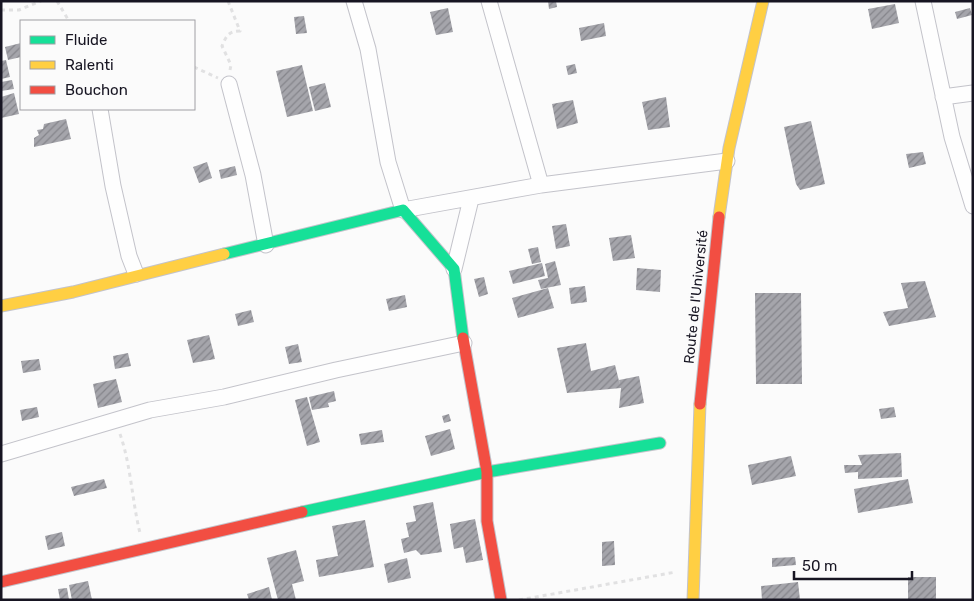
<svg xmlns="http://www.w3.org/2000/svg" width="974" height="601" font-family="Rubik,sans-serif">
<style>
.building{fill:url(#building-hatch)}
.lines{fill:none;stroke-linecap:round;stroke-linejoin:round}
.street-casing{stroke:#c3c3ca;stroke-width:17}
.fast-casing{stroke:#c3c3ca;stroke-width:13}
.slow-casing{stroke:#c3c3ca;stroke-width:13}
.jam-casing{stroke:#c3c3ca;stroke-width:13}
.path{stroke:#e1e1e2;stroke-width:3;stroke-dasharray:4 4;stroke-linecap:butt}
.street{stroke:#fefefe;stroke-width:15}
.fast{stroke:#16e098;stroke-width:11}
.slow{stroke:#ffcf43;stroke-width:11}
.jam{stroke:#f24e42;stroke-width:11}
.labels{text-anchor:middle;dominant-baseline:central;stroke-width:5;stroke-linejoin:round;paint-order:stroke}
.street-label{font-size:14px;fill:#171522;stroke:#fbfbfb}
</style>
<defs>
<pattern id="building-hatch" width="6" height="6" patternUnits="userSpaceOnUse" patternTransform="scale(1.25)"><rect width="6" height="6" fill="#a5a5ab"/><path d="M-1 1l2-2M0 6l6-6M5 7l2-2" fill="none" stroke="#85858b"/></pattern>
</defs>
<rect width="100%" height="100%" fill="#fbfbfb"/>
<!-- building -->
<path class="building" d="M548 1H556L557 7 549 9Z
M895 4 899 23 872 29 868 9Z
M448 8 453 32 436 35 430 12Z
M970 8 972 15 957 19 955 12Z
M304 16 307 33 296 34 294 17Z
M604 23 606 36 581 41 579 28Z
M21 43V57L8 60 5 47Z
M6 60 10 77 1 79V61Z
M575 64 577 73 568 75 566 66Z
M302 65 313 111 287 117 276 71Z
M12 80 14 89 1 91V82Z
M325 83 331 107 315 111 309 87Z
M14 93 19 114 1 118V97Z
M666 97 670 127 648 130 642 102Z
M573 100 578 123 557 129 552 104Z
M66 119 71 139 34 147V138L39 135 37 130 43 129 44 124Z
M811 121 825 184 800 190 796 184 784 127Z
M923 152 926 164 909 168 906 154Z
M207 162 212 178 199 183 193 167Z
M235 166 237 175 221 179 219 170Z
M566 224 570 246 556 249 552 226Z
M631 235 635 258 613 261 609 238Z
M538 247 541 262 532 264 528 249Z
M555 261 561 285 541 289 538 280 548 278 545 264Z
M542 263 545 276 513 284 509 271Z
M637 268 661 270 660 292 636 290Z
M484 277 488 294 479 297 474 279Z
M925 281 936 317 889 326 883 312 908 308 901 283Z
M585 286 587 302 571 304 569 288Z
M548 288 554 308 518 318 512 298Z
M755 293H801L802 384H756Z
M405 295 407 307 389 311 386 299Z
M251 310 254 322 238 326 235 314Z
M209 335 215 359 193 363 187 340Z
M586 343 591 371 615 365 620 385 619 380 639 376 644 403 619 408 621 388 567 393 557 348Z
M298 344 302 362 289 364 285 347Z
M128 353 131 366 115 369 113 356Z
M39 359 41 370 23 373 21 361Z
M116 379 122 402 98 408 93 384Z
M334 391 336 401 328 403 329 407 312 410 309 397Z
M307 397 320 442 307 446 295 400Z
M37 407 39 417 22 421 20 410Z
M894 407 896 417 881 419 879 409Z
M449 414 451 421 444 423 442 416Z
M450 429 455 449 431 456 425 436Z
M382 430 384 442 361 445 359 434Z
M901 453 902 477 858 479V472L845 473 844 465H862L858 455Z
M791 456 796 476 752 485 748 465Z
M104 479 107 488 74 496 71 487Z
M908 479 913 503 858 513 854 489Z
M433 502 442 552 421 555 416 550 404 553 401 539 409 537 406 523 416 521 413 506Z
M475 519 483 560 466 563 463 547 454 549 450 524Z
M365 520 374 567 319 577 316 560 338 556 332 526Z
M62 532 65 546 48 550 45 536Z
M614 541 615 565 602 566V542Z
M296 550 304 581 292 584 296 600H278L267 558Z
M795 557 796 565 772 567V558Z
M407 558 411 578 388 583 384 564Z
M908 577H936V600H908Z
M88 581 92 600H72L69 585Z
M798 582 800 600H762L761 586Z
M269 587 272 600H249L247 594Z
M67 588 69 600H60L58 589Z"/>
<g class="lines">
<defs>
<path id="street" d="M354 1 368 49 388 162 403 210 541 185 727 161
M489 1 541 185
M923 1 952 137 973 206
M229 84 253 175 266 245
M943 97 973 93
M100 109 113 186 129 256 136 274
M454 269 471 199
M1 454 150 410 224 397 336 370 464 343"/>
<path id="fast" d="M224 254 403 210 454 269 463 338
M302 512 487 472 660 443"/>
<path id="slow" d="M719 217 729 148 763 1
M1 306 73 292 224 254
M693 600 700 404"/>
<path id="jam" d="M463 338 487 472V521L501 600
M700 404 719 217
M1 582 302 512"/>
</defs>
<!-- street casing -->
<use href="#street" class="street-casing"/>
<!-- fast casing -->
<use href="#fast" class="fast-casing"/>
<!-- slow casing -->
<use href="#slow" class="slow-casing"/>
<!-- jam casing -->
<use href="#jam" class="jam-casing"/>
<!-- path -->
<path class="path" d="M57 1 69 21
M228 1 240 31C229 31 226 36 222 46L231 65 230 70
M1 10H19L41 1
M194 67 218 78
M120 434C131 465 132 501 140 533
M519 600 676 572"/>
<!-- street -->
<use href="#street" class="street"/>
<!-- fast -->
<use href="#fast" class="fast"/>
<!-- slow -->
<use href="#slow" class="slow"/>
<!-- jam -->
<use href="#jam" class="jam"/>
</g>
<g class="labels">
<!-- street labels -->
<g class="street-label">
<text transform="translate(696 297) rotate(-84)">Route de l'Université</text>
</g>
</g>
<!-- border -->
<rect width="974" height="601" fill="none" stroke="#171522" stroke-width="5"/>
<!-- legend -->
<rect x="20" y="20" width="175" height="90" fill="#fbfbfb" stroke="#a09fa4"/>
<rect x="30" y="36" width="25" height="8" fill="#16e098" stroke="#a09fa4"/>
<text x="65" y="45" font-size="15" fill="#171522">Fluide</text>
<rect x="30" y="61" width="25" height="8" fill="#ffcf43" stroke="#a09fa4"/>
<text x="65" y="70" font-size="15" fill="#171522">Ralenti</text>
<rect x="30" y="86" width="25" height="8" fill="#f24e42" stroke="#a09fa4"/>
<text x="65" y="95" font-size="15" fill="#171522">Bouchon</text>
<!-- scale -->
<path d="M794 571v8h118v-8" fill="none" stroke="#171522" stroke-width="2.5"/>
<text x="802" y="571" font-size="15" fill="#171522" stroke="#fbfbfb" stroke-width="4" paint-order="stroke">50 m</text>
</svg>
